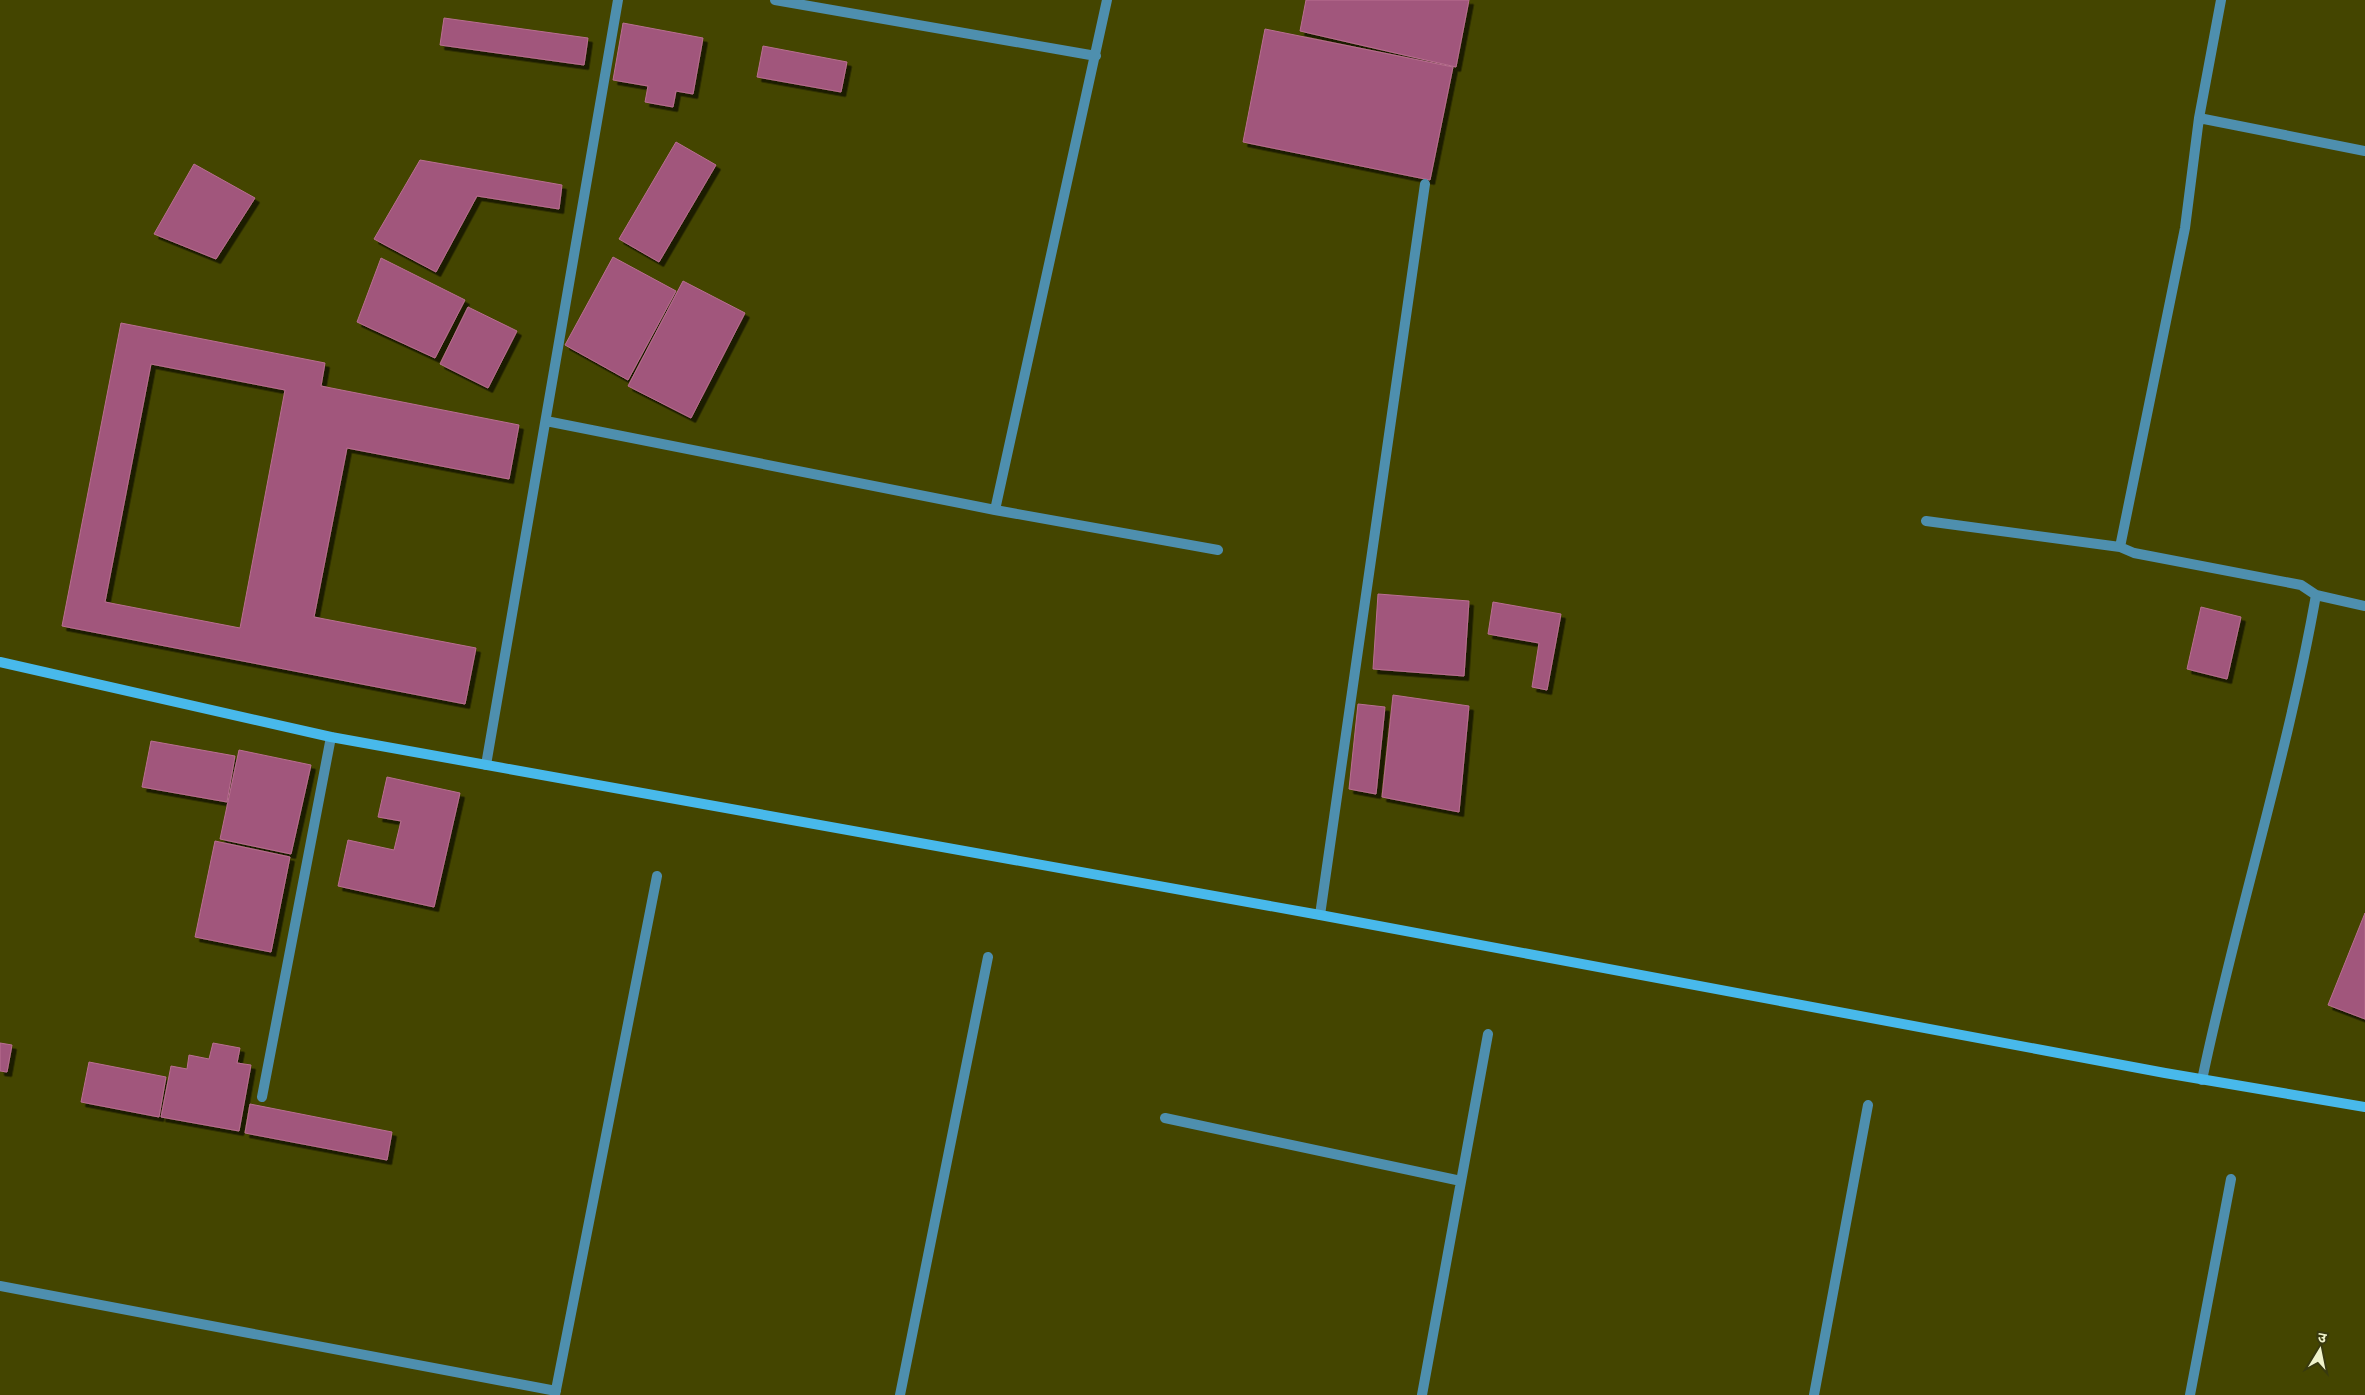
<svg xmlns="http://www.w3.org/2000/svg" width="2365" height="1395" font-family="'Space Grotesk','Noto Sans Devanagari',sans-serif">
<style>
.building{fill:#a1577b;stroke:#b96e91;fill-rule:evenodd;filter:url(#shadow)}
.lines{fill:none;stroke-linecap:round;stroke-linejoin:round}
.street{stroke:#4e8fae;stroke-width:10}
.secondary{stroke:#48b9eb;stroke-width:10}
</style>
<defs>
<filter id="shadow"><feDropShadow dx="4.5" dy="4.5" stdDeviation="0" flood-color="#0009"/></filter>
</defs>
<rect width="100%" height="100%" fill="#444500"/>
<!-- building -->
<path class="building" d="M1306 0H1469L1456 67 1300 31Z
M444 18 588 38 584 65 440 45Z
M623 23 703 38 693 94 676 91 673 107 645 102 648 86 613 80Z
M1265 29 1453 67 1430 180 1243 142Z
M763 46 847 62 841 92 757 77Z
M676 142 716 165 659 262 619 239Z
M420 160 562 185 559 209 477 196 436 272 374 239Z
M194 164 255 198 216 259 154 234Z
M613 257 676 291 628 380 565 345Z
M381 258 465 300 435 358 357 322Z
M683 281 745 313 691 418 628 386Z
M468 307 517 331 488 388 440 364Z
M121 323 325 363 321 386 519 425 509 479 347 448 314 617 476 648 465 704 62 626ZM151 364 285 390 240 628 105 602Z
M1378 594 1469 601 1464 676 1373 669Z
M1493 602 1561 614 1547 690 1532 687 1539 643 1488 634Z
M2201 607 2241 617 2227 679 2187 669Z
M1393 695 1469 706 1459 812 1382 797Z
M1358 704 1385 707 1376 794 1349 789Z
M151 741 235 756 227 802 142 787Z
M239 750 311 765 291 854 220 839Z
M387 777 460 793 434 907 338 886 348 840 394 850 401 821 378 817Z
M215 841 290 857 271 952 195 937Z
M2365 913V1019L2328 1005Z
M0 1043 12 1045 7 1072 0 1071Z
M213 1043 240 1048 237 1063 251 1065 239 1131 161 1117 171 1066 187 1069 189 1055 209 1059Z
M89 1062 166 1077 159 1117 81 1102Z
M250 1104 392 1132 387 1160 245 1133Z"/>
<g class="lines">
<!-- street -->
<path class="street" d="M775 0 1096 56
M2199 118 2365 151
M546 421 995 510 1218 550
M995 510 1107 0
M1926 521 2120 547
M2316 595 2365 606
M486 765 618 0
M1320 915 1425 184
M2202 1080C2236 917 2287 759 2316 595L2301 585 2134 553 2120 547 2185 228 2199 118 2221 0
M262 1097 331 737
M1165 1118 1461 1181
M0 1286 556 1391
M555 1395 657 876
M900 1395 988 957
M1422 1395 1488 1034
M1814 1395 1868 1105
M2190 1395 2231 1179"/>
<!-- secondary -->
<path class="secondary" d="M0 662 331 737 1320 915 2165 1073 2365 1107"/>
</g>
<!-- north arrow -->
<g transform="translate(2320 1350) rotate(10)" stroke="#393a0e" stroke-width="4" paint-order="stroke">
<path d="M0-4L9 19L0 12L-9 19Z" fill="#f0f3cb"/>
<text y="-8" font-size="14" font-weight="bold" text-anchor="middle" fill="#f0f3cb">उ</text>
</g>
</svg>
